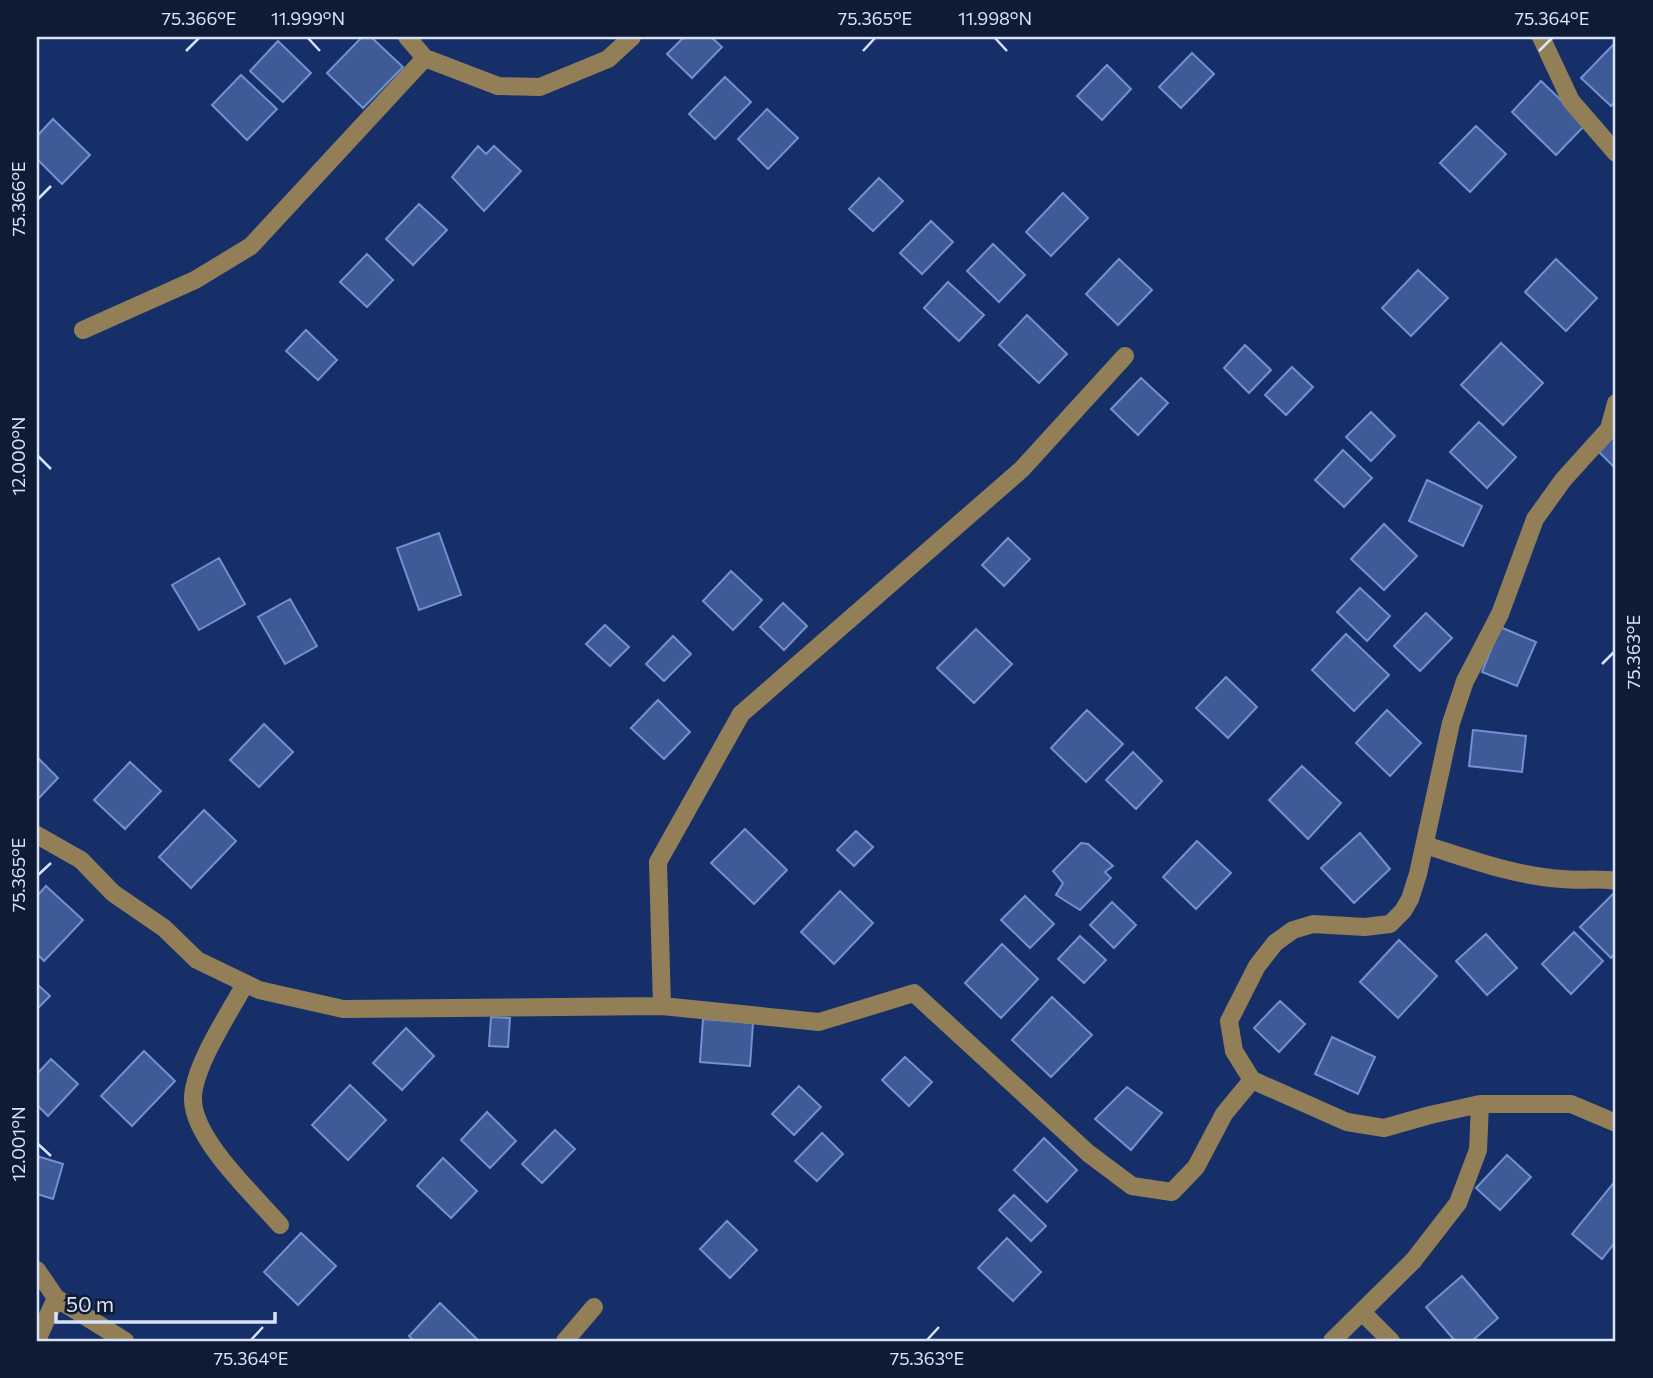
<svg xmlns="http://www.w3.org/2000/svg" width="1653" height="1378" font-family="Commissioner,sans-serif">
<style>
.building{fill:#3e5a97;stroke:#7291d4;stroke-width:2}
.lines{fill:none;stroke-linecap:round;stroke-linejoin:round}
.minor{stroke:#927f57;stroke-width:18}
.ticks{fill:none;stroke:#d8e3f9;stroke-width:2.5}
.neatline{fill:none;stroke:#d8e3f9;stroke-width:2.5}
.ticks-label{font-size:18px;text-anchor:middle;fill:#d8e3f9}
</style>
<rect width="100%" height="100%" fill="#172f69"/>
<!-- building -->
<path class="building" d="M362 37H371L403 67 363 108 327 73Z
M684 37H711L722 47 692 78 667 54Z
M278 41 311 73 283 102 250 71Z
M1614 44 1616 46V101L1611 106 1581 78Z
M1192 53 1214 74 1181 108 1159 87Z
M1107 65 1131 89 1102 120 1077 96Z
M241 75 277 109 247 140 212 105Z
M725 77 751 102 715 139 689 114Z
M1541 81 1586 124 1556 155 1512 112Z
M767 109 798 138 768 169 738 139Z
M53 119 90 155 62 184 37 159V136Z
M1476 126 1506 154 1470 192 1440 163Z
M478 146 486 154 494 146 521 171 484 211 452 177Z
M879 178 903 201 873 231 849 209Z
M1063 193 1088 218 1051 256 1026 232Z
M419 204 447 230 413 265 386 239Z
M931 221 953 242 922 274 900 253Z
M993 244 1025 275 999 302 967 271Z
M367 254 393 280 367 307 340 282Z
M1119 259 1152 290 1118 325 1086 294Z
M1556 259 1597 298 1566 331 1525 292Z
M1418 270 1448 298 1411 336 1382 308Z
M948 282 984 315 959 341 924 308Z
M1027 315 1067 354 1039 383 999 345Z
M306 330 337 360 318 380 286 351Z
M1501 343 1543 383 1503 425 1461 385Z
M1245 345 1271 370 1249 393 1224 368Z
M1292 367 1313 387 1286 415 1265 395Z
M1141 378 1168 403 1138 435 1111 409Z
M1371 412 1395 436 1371 461 1346 437Z
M1479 422 1516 457 1487 488 1450 452Z
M1616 434V469L1599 452Z
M1343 450 1372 478 1344 507 1315 480Z
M1427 480 1482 506 1463 546 1409 521Z
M1384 524 1417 556 1384 590 1351 559Z
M439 533 461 595 419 610 397 548Z
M1008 538 1030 559 1004 586 982 565Z
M219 558 245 604 199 630 172 585Z
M731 571 762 600 733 630 703 601Z
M1360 588 1390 616 1367 641 1337 612Z
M290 599 317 646 285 664 258 617Z
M783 603 807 626 784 650 760 627Z
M1426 613 1452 638 1420 671 1394 646Z
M605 625 629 647 610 666 586 644Z
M1500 627 1536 642 1517 686 1482 672Z
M976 629 1012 664 974 703 937 668Z
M1346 634 1389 675 1354 711 1312 670Z
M673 636 691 654 664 681 646 664Z
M1226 677 1257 707 1228 738 1196 708Z
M658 700 690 732 664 759 631 728Z
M1087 710 1123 744 1086 782 1051 748Z
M1387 710 1421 743 1390 776 1356 743Z
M264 724 293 752 259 787 230 760Z
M1473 730 1526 736 1522 772 1469 766Z
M1133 752 1162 781 1136 809 1106 780Z
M37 757 58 778 37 800Z
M130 762 161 791 125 829 94 800Z
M1302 766 1341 803 1308 839 1269 800Z
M204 810 236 841 191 888 159 857Z
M745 829 787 870 754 904 711 863Z
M856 831 873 847 854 866 837 850Z
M1360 833 1390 869 1354 903 1321 868Z
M1197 841 1231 873 1196 909 1163 877Z
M1081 843 1088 844 1113 866 1105 872 1111 878 1080 910 1056 895 1063 883 1053 871Z
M46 886 83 920 44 961 37 954V896Z
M840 891 873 923 834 964 801 932Z
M1616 891V952L1611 958 1580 927Z
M1025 896 1054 924 1030 948 1001 920Z
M1112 902 1136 925 1114 948 1090 925Z
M1574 932 1603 961 1571 994 1542 964Z
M1486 934 1517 968 1487 995 1456 961Z
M1080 936 1106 960 1084 983 1058 959Z
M1399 940 1437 976 1398 1018 1360 982Z
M1002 944 1038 979 1001 1018 965 983Z
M37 984 50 996 37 1009Z
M1052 997 1092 1035 1051 1077 1012 1040Z
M1280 1001 1305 1024 1279 1052 1254 1028Z
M491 1017 510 1018 508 1047 489 1046Z
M703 1019 753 1023 750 1066 700 1062Z
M406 1028 434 1056 402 1090 373 1063Z
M1332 1037 1375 1057 1358 1094 1315 1074Z
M144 1051 175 1081 132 1126 101 1096Z
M905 1057 932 1082 909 1106 882 1080Z
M51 1059 78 1084 48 1116 37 1105V1074Z
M350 1085 386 1120 348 1160 312 1125Z
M799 1086 821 1107 794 1135 772 1114Z
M1127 1087 1162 1113 1131 1150 1095 1119Z
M487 1112 516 1141 490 1168 461 1140Z
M555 1130 575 1149 542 1183 522 1164Z
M822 1133 843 1154 817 1181 795 1161Z
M1044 1138 1077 1170 1047 1202 1014 1170Z
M1507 1155 1531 1177 1500 1210 1476 1188Z
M37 1156 63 1164 53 1199 37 1194Z
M443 1158 477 1191 451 1218 417 1186Z
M1616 1180V1241L1602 1259 1572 1234Z
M1014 1195 1046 1226 1031 1241 999 1210Z
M727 1221 757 1250 730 1278 700 1249Z
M301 1233 336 1266 298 1305 264 1272Z
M1007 1238 1041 1272 1013 1301 978 1268Z
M1462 1276 1498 1318 1472 1341H1455L1426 1307Z
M440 1303 479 1341H414L409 1336Z"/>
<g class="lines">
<!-- minor -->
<path class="minor" d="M407 37 425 58 498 86 540 87 608 59 632 37
M1541 37 1571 101 1616 153
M83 330 195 280 251 246 425 58
M37 835 81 860 113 893 164 928 197 960 259 990 343 1009 662 1006 819 1022 914 993 1088 1153 1132 1186 1172 1192 1196 1167 1224 1114 1252 1080 1347 1122 1384 1128 1430 1115 1480 1104 1478 1150 1458 1203 1413 1261 1332 1341
M1425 845C1470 859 1515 876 1562 879 1580 881 1598 878 1616 881
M245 984C230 1012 192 1068 193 1100 194 1140 254 1195 280 1225
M662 1006 658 862 741 714 1022 469 1125 356
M1252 1080 1234 1051 1229 1021 1257 966 1275 943 1293 930 1313 924 1365 927 1390 924 1403 911 1410 899 1418 874 1451 723 1465 681 1500 614 1535 519 1563 480 1609 429 1616 403
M1480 1104H1571L1616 1123
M37 1270 56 1298 125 1341
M1362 1312 1391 1341
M37 1340 56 1298
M565 1341 594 1307"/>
</g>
<!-- ticks -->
<path class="ticks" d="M308 38 320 51M995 38 1007 51M186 51 199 38M863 51 875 38M1539 51 1552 38M38 199 51 186M38 456 51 469M1602 664 1614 652M38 875 51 863M38 1144 51 1156M251 1340 263 1327M927 1340 939 1327"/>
<!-- border -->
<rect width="1653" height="1378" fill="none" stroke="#0f1a34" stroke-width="77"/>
<!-- scale -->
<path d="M56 1312v10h219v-10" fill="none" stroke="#d8e3f9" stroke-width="3.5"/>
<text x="66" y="1312" font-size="21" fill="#d8e3f9" stroke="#0f1a34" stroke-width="5" paint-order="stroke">50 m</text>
<rect x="38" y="38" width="1576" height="1302" class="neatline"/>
<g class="ticks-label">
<text x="199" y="25">75.366°E</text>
<text x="308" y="25">11.999°N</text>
<text x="875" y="25">75.365°E</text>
<text x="995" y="25">11.998°N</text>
<text x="1552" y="25">75.364°E</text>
<text transform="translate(19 199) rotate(-90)" y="6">75.366°E</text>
<text transform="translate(19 456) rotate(-90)" y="6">12.000°N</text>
<text transform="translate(1634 652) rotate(-90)" y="6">75.363°E</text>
<text transform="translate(19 875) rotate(-90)" y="6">75.365°E</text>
<text transform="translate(19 1144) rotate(-90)" y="6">12.001°N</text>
<text x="251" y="1365">75.364°E</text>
<text x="927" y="1365">75.363°E</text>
</g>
</svg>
